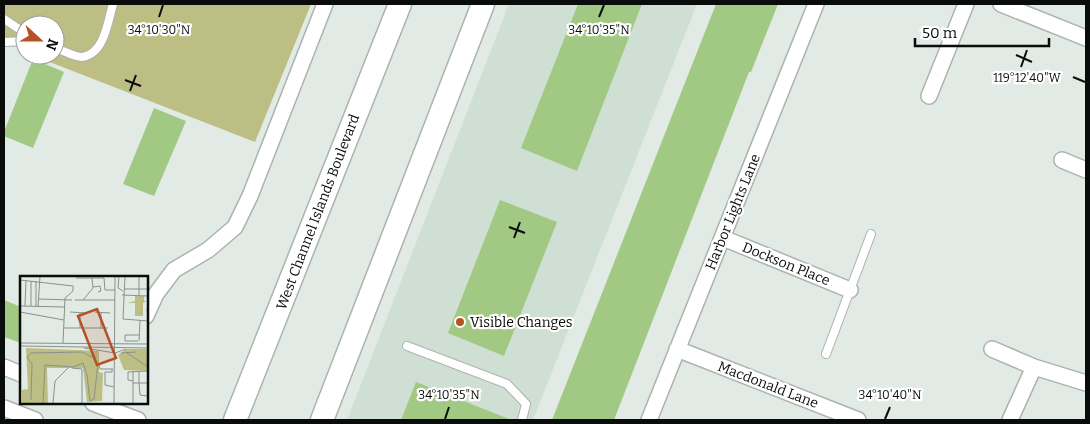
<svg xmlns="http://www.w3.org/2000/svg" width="1090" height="424" font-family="Bitter,serif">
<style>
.built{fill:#d0dfd4}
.green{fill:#bcbe83}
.building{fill:#a1c983}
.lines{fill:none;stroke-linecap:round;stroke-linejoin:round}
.lane-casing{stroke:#acb3ae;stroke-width:10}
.street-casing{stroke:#acb3ae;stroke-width:18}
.secondary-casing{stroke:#acb3ae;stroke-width:25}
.lane{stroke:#fff;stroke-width:8}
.street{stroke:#fff;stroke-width:15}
.secondary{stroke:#fff;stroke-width:22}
.ticks{fill:none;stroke:#090c0a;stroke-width:2}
.poi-dot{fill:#b65025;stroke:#fff;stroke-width:2}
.labels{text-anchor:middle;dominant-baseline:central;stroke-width:4.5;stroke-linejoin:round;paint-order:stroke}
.street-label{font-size:14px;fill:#090c0a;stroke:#fff}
.poi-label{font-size:14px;fill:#090c0a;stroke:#fff;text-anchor:start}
.inset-road{fill:none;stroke:#8b918d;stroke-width:1}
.view{fill:#b65025;fill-opacity:0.15;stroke:#b65025;stroke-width:2.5}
.inset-edge{fill:none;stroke:#090c0a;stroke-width:2.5}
.ticks-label{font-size:12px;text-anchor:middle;fill:#090c0a;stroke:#fff;stroke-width:4.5;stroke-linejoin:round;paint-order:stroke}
</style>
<rect width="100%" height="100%" fill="#e1eae4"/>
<!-- built -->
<path class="built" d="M509 4H697L533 420H347Z"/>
<!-- green -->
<path class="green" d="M4 4H311L255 142 42 59 43 55H55V25H25V46L4 45Z"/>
<!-- building -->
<path class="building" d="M578 4H642L577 171 521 148Z
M716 4H778L751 72H749L614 420H552Z
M33 59 64 72 33 148 4 136V132Z
M154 108 186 121 154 196 123 184Z
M500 200 557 222 504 356 448 333Z
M4 300 21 307V343L4 337Z
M416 382 509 419V420H401Z"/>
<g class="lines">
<defs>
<path id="lane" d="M4 19 25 33
M4 42 25 41
M55 48C62 50 74 57 82 57 105 54 108 20 113 4
M407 346 507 384 526 404 522 420
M826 354 871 234"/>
<path id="street" d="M1001 4 1086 38
M929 96 966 4
M1062 160 1086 170
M723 238 850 290
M146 316 156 294 174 270 208 250 235 227 250 196 325 4
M677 349 858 420
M992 349 1034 367 1086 383
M4 367 21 374
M93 403 138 420
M4 408 35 420
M649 420 816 4
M1010 420 1034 367"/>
<path id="secondary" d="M235 420 400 4
M322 420 483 4"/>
</defs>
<!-- lane casing -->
<use href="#lane" class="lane-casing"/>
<!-- street casing -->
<use href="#street" class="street-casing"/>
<!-- secondary casing -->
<use href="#secondary" class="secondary-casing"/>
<!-- lane -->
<use href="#lane" class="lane"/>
<!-- street -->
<use href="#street" class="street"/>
<!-- secondary -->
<use href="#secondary" class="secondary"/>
</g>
<!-- ticks -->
<path class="ticks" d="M159 17 163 5M599 17 604 5M1016 55 1032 62M1021 67 1027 50M1073 77 1085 82M125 80 141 86M130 91 136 75M509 227 525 233M514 238 520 222M445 419 449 407M885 419 890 407"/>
<!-- markers -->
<circle class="poi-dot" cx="460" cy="322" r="5"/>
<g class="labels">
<!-- street labels -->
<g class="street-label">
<text transform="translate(318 212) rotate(-69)">West Channel Islands Boulevard</text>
<text transform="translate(733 212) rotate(-68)">Harbor Lights Lane</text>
<text transform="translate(786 264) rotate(22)">Dockson Place</text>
<text transform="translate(768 385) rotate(21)">Macdonald Lane</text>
</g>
<!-- poi labels -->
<g class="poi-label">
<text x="470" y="322">Visible Changes</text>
</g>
</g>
<!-- overview -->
<g transform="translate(20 276)">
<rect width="128" height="128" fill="#e1eae4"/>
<path d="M115 20H124V25H127L123 27V40H115V27H107L115 25ZM6 72 79 75V96L83 97 82 125 67 126 63 92H27L28 127H2V114L8 113ZM106 73H127V95L104 94 98 79Z" fill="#bcbe83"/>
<path class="inset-road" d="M99 0 98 12 103 15M105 0 103 43 128 45 127 32M56 2H84L85 14H95M0 4 53 10V15L45 22 43 67M73 11 80 10 81 15 78 16M105 13H128M102 19 128 20M119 19V0M18 23 52 24M55 24H95M63 24 73 12 72 2M0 26V4M0 30 45 31M5 30 6 4M11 30V5M16 31V5M18 31 20 0M0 36 44 44M50 36 66 37M75 36 90 37M44 52H88M60 52V36M81 53V37M118 65H105V59H119M119 65 120 44M0 67 128 68M0 70 128 72M64 72 95 77 106 73M101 77 116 76M107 77 128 91M79 89 80 93H93M52 92 62 93V127M92 93V96H85V109L94 111M119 95V107H128M113 105 108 104V96L128 95M113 107H119L120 119 128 120M11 124 12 88 7 81 11 77 62 76 76 83M23 127 25 89 53 91 63 87 67 99 70 125 74 123 78 87M33 127 35 105 48 92M94 127 95 0M113 127V95"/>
<path class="view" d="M77 33 96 82 77 89 58 40Z"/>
<rect width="128" height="128" class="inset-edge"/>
</g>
<g class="ticks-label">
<text x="159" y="34">34°10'30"N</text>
<text x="599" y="34">34°10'35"N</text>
<text x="1027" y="82">119°12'40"W</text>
<text x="449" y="399">34°10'35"N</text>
<text x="890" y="399">34°10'40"N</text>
</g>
<!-- border -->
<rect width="1090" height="424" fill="none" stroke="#090c0a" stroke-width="10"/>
<!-- north arrow -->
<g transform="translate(40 40) rotate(111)"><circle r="24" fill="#ffffff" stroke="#9d9e9d"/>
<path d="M0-4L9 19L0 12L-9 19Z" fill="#b65025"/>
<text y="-8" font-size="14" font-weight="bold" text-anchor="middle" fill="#090c0a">N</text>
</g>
<!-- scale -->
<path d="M915 38v8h134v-8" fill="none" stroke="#090c0a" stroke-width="2.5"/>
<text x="922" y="38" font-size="15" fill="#090c0a" stroke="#ffffff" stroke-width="4" paint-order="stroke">50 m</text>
</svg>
